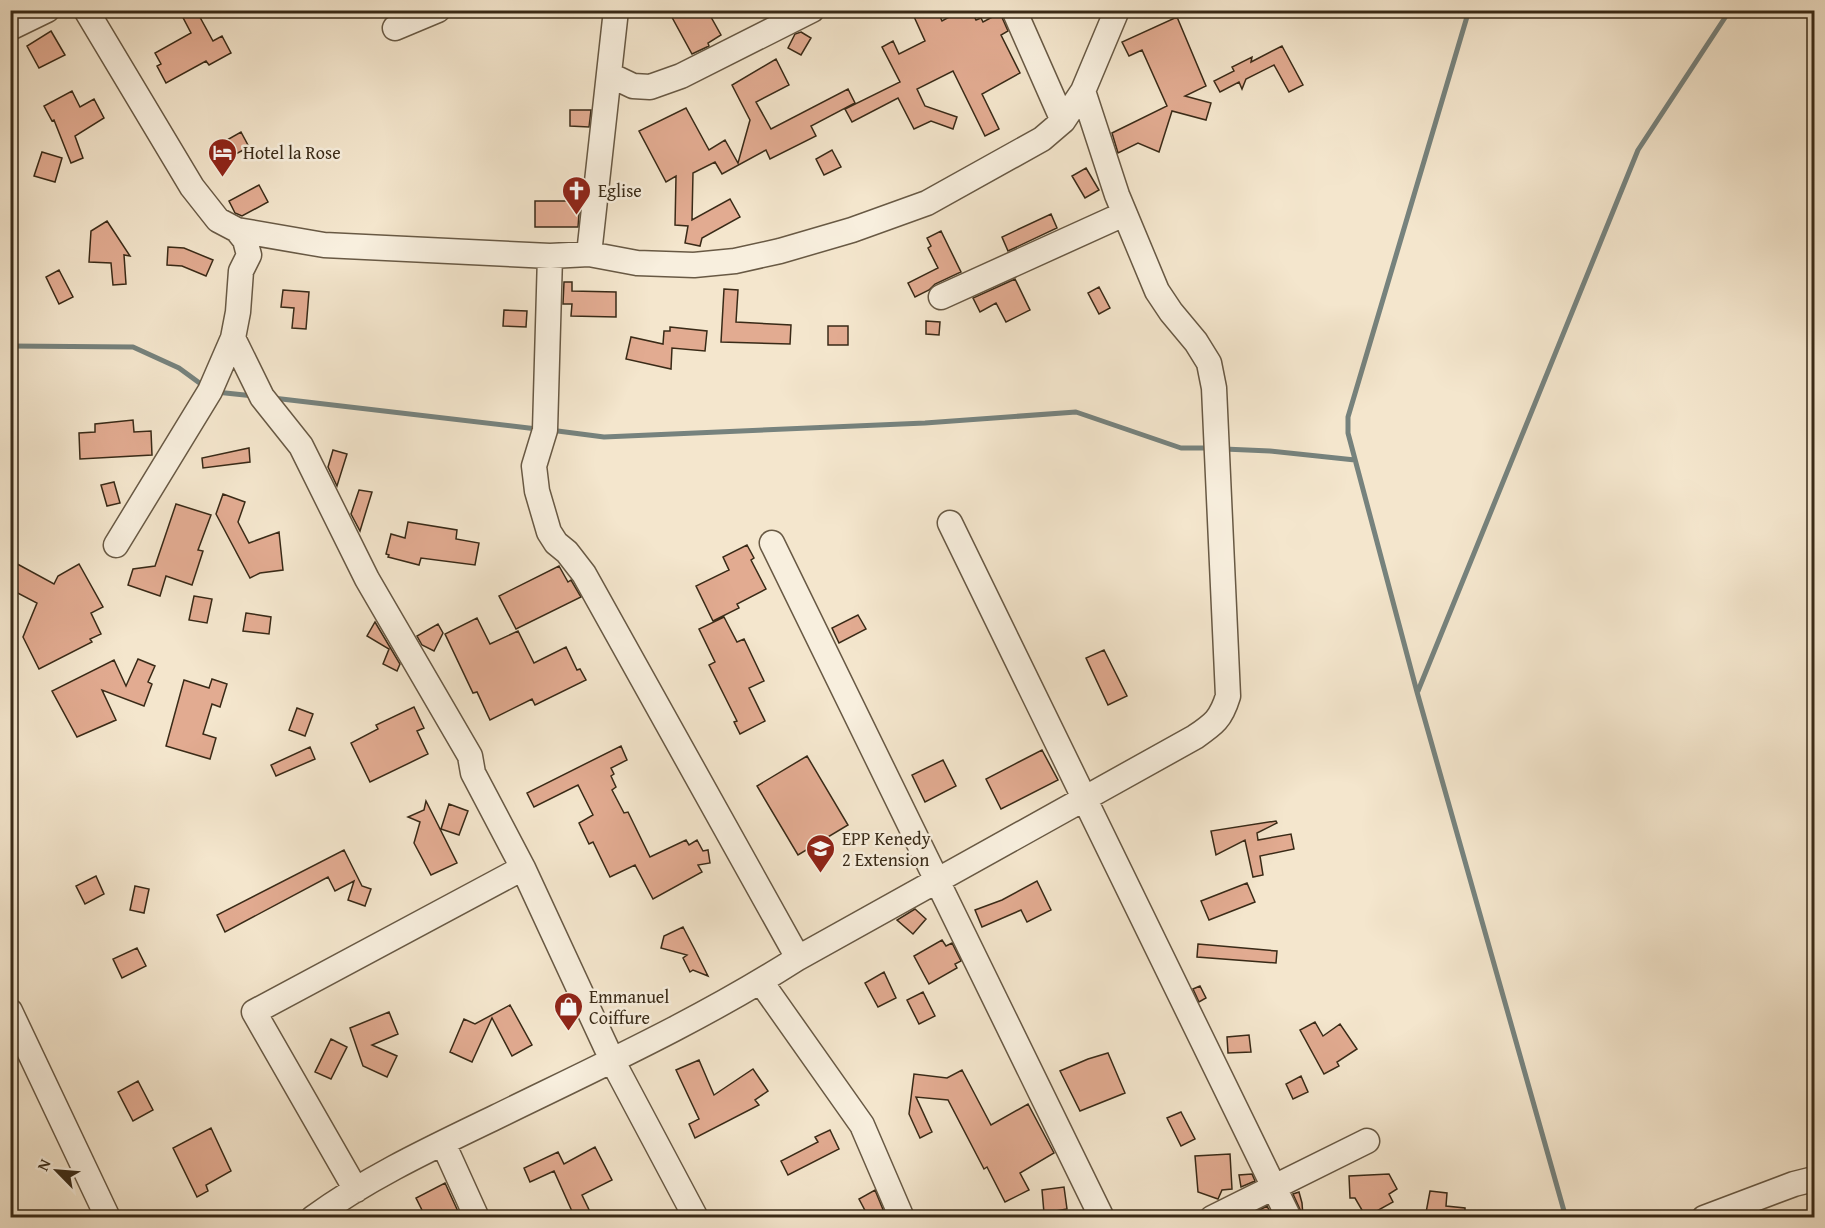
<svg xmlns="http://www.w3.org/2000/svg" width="1825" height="1228" font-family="'Gentium Book Plus',serif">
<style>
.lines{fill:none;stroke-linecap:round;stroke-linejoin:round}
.stream{stroke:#76827d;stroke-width:5}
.building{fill:#e2ab91;stroke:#392a17;stroke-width:1.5}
.minor-casing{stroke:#685944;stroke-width:27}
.minor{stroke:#f8efde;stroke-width:24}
.labels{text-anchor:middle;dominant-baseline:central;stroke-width:5;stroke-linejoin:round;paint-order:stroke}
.poi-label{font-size:18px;fill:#392a17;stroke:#f8efde;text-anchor:start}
</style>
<rect width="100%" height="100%" fill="#f4e6cd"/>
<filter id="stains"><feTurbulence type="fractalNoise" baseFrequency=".00333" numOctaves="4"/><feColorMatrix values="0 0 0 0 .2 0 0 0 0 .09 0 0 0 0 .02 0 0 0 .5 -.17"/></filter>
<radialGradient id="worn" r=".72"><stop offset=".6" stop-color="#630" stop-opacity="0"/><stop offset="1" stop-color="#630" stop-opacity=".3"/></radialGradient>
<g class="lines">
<!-- stream -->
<path class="stream" d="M1469 10 1348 417V433L1417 692 1566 1218
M10 346 133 347 179 368 205 387
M216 392 254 396
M273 398 537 429
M550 430 604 437 925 423 1076 412 1181 448H1211
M1224 449 1270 451 1355 460
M1418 691 1638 150 1730 10"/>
</g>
<!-- building -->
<path class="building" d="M179 10H196L213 41 222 36 231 53 209 65 206 61 166 83 157 66 161 64 155 53 191 33Z
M668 10H707L721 35 708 43 709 46 692 54Z
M911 10H937L942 21 962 10H971L976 20 981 18 983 22 1000 13 1008 31 1001 35 1020 73 982 94 999 129 985 136 953 71 917 89 925 106 957 117 953 129 931 121 914 129 898 98 852 122 845 109 900 82 882 47 893 41 899 54 925 41Z
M1177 17 1206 86 1185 96 1211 103 1206 120 1172 111 1159 152 1138 143 1118 153 1112 133 1167 106 1142 50 1129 56 1122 42Z
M51 31 65 55 39 68 27 46Z
M801 32 811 38 801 55 788 48 795 34Z
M1282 46 1303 85 1289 92 1274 65 1246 79 1242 89 1239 82 1220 92 1214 81 1234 71 1232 67 1252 57 1251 62Z
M776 59 789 85 756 102 771 129 848 89 855 103 811 126 816 136 770 159 766 150 722 174 715 162 693 173 692 220 730 199 740 217 702 238 700 246 685 243 688 226 675 225 676 176 666 182 639 131 686 108 709 150 725 140 738 163 750 120 732 85Z
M72 91 80 107 94 99 104 118 75 136 83 158 71 163 54 120 52 121 44 106Z
M570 110H591L589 127 570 126Z
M241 132 249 147 219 163 211 149Z
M832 150 841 167 824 175 816 159Z
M42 152 62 158 55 182 34 176Z
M1086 168 1099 190 1085 198 1072 176Z
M259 185 268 202 242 216 235 213 229 201Z
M535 201H580L578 227H535Z
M1051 214 1057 228 1008 251 1002 237Z
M107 221 130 256 124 255 126 284 113 285 111 263 89 262 91 231Z
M941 231 961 272 935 284 929 290 915 297 908 283 938 268 928 248 931 246 927 238Z
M168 247 184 248 213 260 206 276 182 266 167 265Z
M59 270 73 297 59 304 46 277Z
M1015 279 1030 310 1006 322 996 303 980 312 973 298Z
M564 282H572V291L616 292V317L571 316 572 304H563Z
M1099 287 1110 308 1099 314 1088 293Z
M724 289 738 290 736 322 791 325 790 344 721 342Z
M283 290 309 292 306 329 292 328 294 308 281 307Z
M504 310 527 311 526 327 503 326Z
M926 321 940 322 939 335 926 334Z
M828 326H848V345H828Z
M670 327 707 331 705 351 672 348 671 369 626 359 631 337 663 344 664 331H670Z
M133 420 134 432 151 431 152 455 80 459 79 433 95 432V424Z
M249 448 250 462 203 468 202 458Z
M333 450 347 454 337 486 328 467Z
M114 482 120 503 107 506 101 485Z
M359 490 372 492 360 531 351 514Z
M223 494 245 502 238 522 249 543 279 532 283 570 260 573 250 578 216 514Z
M176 504 211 515 198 550 203 551 192 585 166 576 160 596 128 585 133 569 155 566Z
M408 522 457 530 456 539 479 543 475 565 421 558 419 565 388 557 389 555 386 554 391 534 405 538Z
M747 545 754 558 751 560 766 589 737 604 739 608 713 621 696 586 729 570 723 557Z
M10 560 54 584 58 576 79 564 103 607 91 613 101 634 90 639 92 642 39 669 23 637 37 603 10 589Z
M559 566 568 582 571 580 581 597 516 629 499 596Z
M194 596 212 599 207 623 189 620Z
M246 613 271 617 269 634 243 631Z
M858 615 866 629 839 643 832 628Z
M724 617 737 642 744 639 764 681 749 688 765 721 740 734 734 722 737 721 709 665 715 662 699 629Z
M477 618 490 644 518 631 534 663 566 647 577 670 580 669 586 680 535 705 532 699 490 720 477 692 473 693 445 634Z
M375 622 400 664 397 671 383 664 389 649 367 636Z
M438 624 443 633 434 651 422 645 417 636Z
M1104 650 1127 696 1108 705 1086 658Z
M138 659 155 666 148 682 152 684 144 706 102 690 116 720 77 737 52 691 114 660 126 686Z
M212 679 227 684 220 707 212 704 203 734 216 738 210 759 166 746 184 680 209 688Z
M414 707 424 728 417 731 428 754 370 782 351 743 378 729 376 725Z
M297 708 313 714 305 736 289 730Z
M621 746 627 760 611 768 614 774 611 776 616 787 612 790 624 813 628 812 650 857 686 840 689 845 697 840 703 851 708 850 710 863 698 865 702 872 653 899 635 865 610 877 593 842 589 844 579 823 593 815 578 785 534 807 527 793Z
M310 747 315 759 276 776 271 765Z
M1042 750 1058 780 1001 809 986 779Z
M807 756 848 825 798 855 757 786Z
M943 760 956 786 925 802 912 775Z
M426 801 457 863 431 875 414 843 420 822 408 817 424 810Z
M449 804 468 811 459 835 441 829Z
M1276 821 1277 823 1257 833 1258 840 1291 834 1294 849 1260 856 1263 875 1253 877 1245 840 1216 855 1211 831Z
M344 850 362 886 371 889 365 906 348 900 354 881 335 891 328 877 225 932 217 915Z
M96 876 104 894 85 904 76 886Z
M1037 881 1051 910 1027 922 1021 910 982 927 975 910 1002 900Z
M1247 883 1255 902 1209 920 1201 901Z
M135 886 149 889 144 913 130 910Z
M915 909 926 919 913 934 897 920Z
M683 927 695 950 708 976 693 970 690 972 683 958 687 955 661 948 664 936Z
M942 940 946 946 952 943 961 961 955 964 957 968 929 984 914 956Z
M1198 944 1277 951 1276 963 1197 957Z
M137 948 146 966 122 978 113 959Z
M884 972 896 998 878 1007 865 983Z
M1200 986 1206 998 1199 1002 1193 989Z
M923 992 935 1016 919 1024 907 1000Z
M510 1005 532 1045 512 1056 492 1018 472 1062 450 1052 464 1019 475 1024Z
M389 1012 398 1034 372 1045 397 1056 387 1077 363 1066 350 1028Z
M1315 1022 1323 1036 1340 1024 1357 1049 1337 1062 1339 1066 1324 1074 1300 1030Z
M1249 1035 1251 1052 1228 1053 1227 1037Z
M331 1039 347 1047 331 1079 315 1072Z
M1108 1053 1125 1093 1080 1111 1060 1071 1088 1059Z
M699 1060 714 1095 753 1069 768 1091 755 1100 759 1105 695 1138 689 1124 699 1119 676 1070Z
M962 1070 991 1125 1028 1104 1054 1153 1020 1173 1029 1190 1005 1202 987 1167 984 1169 948 1100 916 1097 932 1132 920 1138 909 1114 914 1074 947 1078Z
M1301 1076 1308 1092 1293 1099 1286 1084Z
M138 1081 153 1110 133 1121 118 1092Z
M1181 1112 1195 1139 1181 1146 1167 1118Z
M211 1128 231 1171 206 1185 208 1191 197 1197 173 1148Z
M830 1130 839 1149 788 1175 781 1161 818 1142 815 1137Z
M595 1147 612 1180 582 1195 593 1218H575L554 1171 530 1182 524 1168 558 1152 564 1164Z
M1230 1154 1232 1189 1222 1190 1218 1199 1198 1192 1195 1156Z
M1252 1174 1255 1181 1241 1187 1239 1175Z
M1389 1174 1397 1189 1389 1194 1393 1202 1366 1217 1355 1198H1350L1349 1176Z
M445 1183 461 1218H426L416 1198Z
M1064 1187 1067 1209 1044 1213 1042 1190Z
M875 1190 884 1212 874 1218H869L859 1199Z
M1430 1191 1447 1193 1446 1206 1465 1208V1218H1425Z
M1299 1192 1302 1203 1303 1216 1293 1194Z
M1267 1206 1273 1218H1248V1216Z"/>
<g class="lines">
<defs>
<path id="minor" d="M86 10 192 187 218 220 237 230 324 245 550 256 589 254 637 263 694 265 735 261 780 251 852 230 927 203 1042 139 1063 121 1083 91 1117 10
M1014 10 1063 121
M10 28 47 10
M395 28 438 10
M610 75 633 86 650 87 681 76 812 10
M589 254 616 10
M550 256 545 430 534 466 537 491 549 532 556 543 567 552 584 574 798 958
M941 297 1124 214
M233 338 262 397 301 446 367 579 470 756 473 773 523 868 612 1060 696 1218
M950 523 1289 1218
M772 543 1102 1218
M116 545 210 391 233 338 238 312 241 271 249 255 245 240 237 230
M761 982 862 1125 902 1218
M10 1011 108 1218
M443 1143 477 1218
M356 1190 254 1012 523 868
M313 1218C369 1177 434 1147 496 1117 598 1067 703 1019 798 958L1195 737C1214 724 1221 719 1228 696L1214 388 1209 363 1196 342 1171 312 1157 291 1117 195 1083 91
M1212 1218 1367 1141
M1704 1218 1794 1184 1814 1179"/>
</defs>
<!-- minor casing -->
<use href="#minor" class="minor-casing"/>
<!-- minor -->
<use href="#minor" class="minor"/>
</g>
<!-- icons -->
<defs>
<symbol id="hotel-pin" viewBox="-11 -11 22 30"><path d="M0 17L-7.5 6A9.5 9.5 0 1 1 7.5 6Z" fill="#8f2418" stroke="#f8efde"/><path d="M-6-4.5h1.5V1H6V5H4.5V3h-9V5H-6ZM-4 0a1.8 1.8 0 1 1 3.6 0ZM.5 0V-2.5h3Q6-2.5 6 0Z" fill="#fff"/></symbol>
<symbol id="church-pin" viewBox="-11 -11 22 30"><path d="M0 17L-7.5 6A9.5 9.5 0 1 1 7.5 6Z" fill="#8f2418" stroke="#f8efde"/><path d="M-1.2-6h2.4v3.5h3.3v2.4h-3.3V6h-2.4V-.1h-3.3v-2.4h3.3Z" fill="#fff"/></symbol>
<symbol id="school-pin" viewBox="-11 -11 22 30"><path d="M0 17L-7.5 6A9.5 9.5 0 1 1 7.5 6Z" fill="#8f2418" stroke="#f8efde"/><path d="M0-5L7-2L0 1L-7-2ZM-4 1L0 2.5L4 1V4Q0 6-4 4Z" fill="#fff"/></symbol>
<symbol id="shop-pin" viewBox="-11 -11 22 30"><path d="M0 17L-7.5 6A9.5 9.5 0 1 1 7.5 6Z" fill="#8f2418" stroke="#f8efde"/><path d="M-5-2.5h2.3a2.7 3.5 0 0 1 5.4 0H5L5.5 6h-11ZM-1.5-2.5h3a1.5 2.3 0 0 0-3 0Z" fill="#fff"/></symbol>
</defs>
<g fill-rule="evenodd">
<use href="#hotel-pin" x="206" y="136" width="33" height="45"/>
<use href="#church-pin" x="560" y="174" width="33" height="45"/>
<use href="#school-pin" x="804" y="832" width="33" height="45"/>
<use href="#shop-pin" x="552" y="990" width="33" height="45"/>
</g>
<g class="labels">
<!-- poi labels -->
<g class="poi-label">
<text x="243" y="152">Hotel la Rose</text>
<text x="598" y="190">Eglise</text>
<text x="842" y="838">EPP Kenedy<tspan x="842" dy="21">2 Extension</tspan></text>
<text x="589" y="996">Emmanuel<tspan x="589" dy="21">Coiffure</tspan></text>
</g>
</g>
<!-- margin -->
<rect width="1825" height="1228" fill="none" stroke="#f4e6cd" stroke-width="36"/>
<rect x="12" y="12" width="1801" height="1204" fill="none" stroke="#392a17" stroke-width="3"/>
<rect x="18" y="18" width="1789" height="1192" fill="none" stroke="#392a17" stroke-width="1.5"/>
<!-- north arrow -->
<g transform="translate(57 1171) rotate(295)" stroke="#f8efde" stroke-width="4.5" paint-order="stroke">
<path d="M0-4.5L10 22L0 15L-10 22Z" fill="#392a17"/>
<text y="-9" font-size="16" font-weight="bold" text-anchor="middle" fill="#392a17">N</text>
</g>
<rect width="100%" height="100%" filter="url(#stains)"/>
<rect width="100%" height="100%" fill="url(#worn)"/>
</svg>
